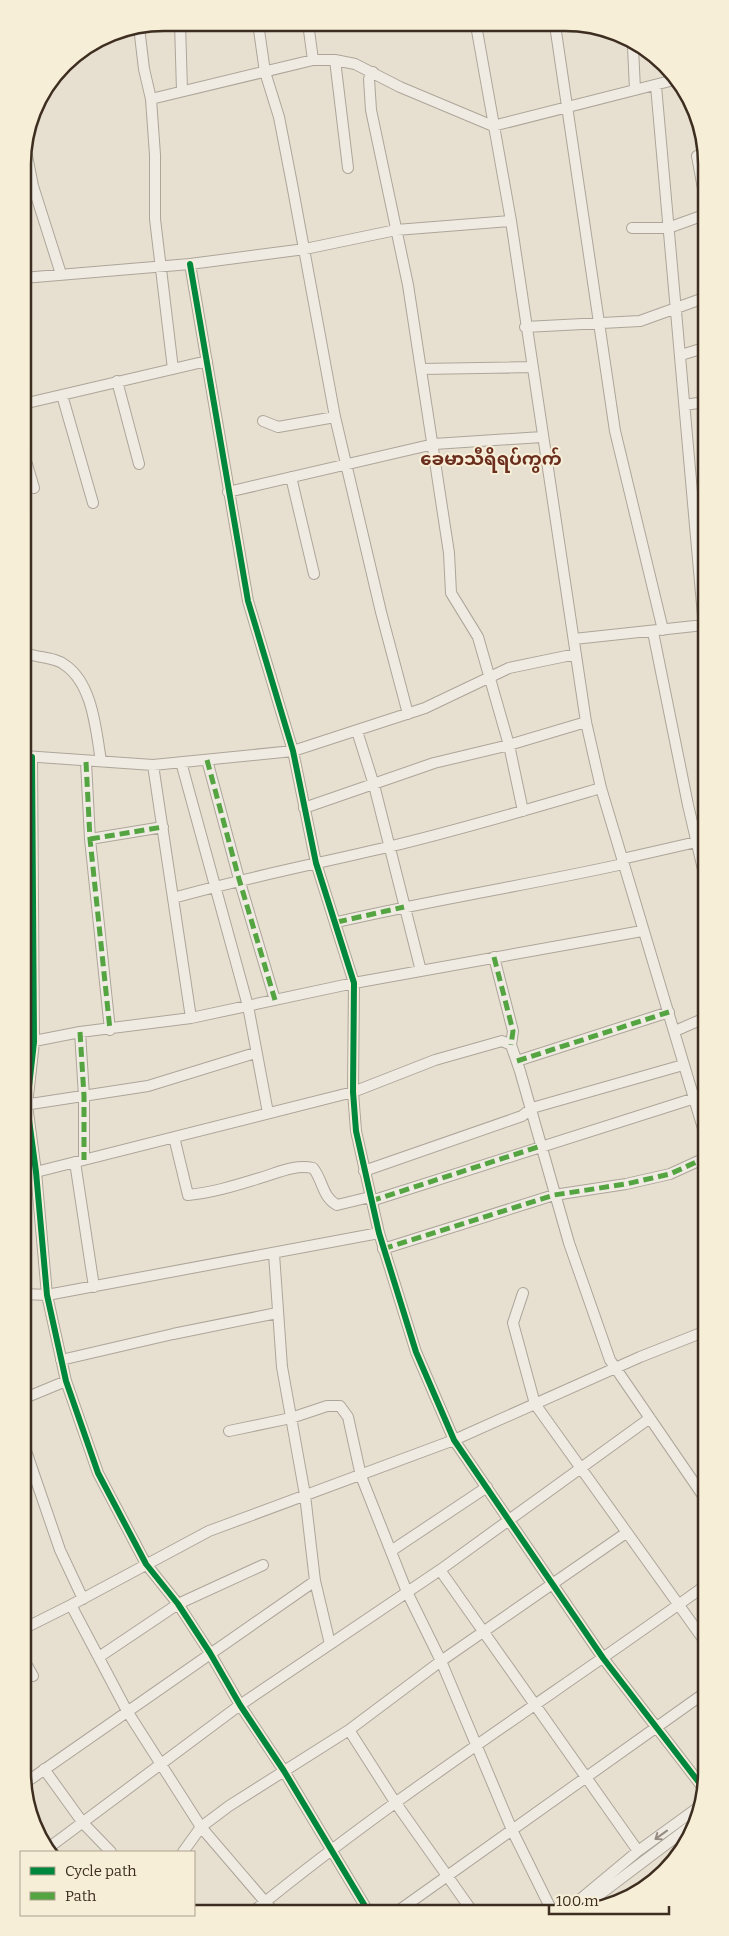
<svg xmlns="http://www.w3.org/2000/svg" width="729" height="1936" font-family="Bitter,'Noto Sans Myanmar',serif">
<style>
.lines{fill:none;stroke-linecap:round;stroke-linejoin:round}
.minor-casing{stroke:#ada599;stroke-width:12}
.minor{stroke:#efebe3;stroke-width:10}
.quiet{stroke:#54a441;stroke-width:5;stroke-dasharray:10 5;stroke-linecap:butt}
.cycleway-casing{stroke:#f7eed8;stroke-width:9}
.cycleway{stroke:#00873e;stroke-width:6}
.oneway{stroke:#968c82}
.labels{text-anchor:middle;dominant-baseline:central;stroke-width:4;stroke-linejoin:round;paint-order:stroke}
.quarter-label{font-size:18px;font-weight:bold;fill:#6b2e1e;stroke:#f7eed8}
.rim{fill:none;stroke:#3d2e20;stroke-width:2.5}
</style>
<rect width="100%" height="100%" fill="#e7e0d1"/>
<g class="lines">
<defs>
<path id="minor" d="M180 23 182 91
M258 23 265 72 279 117 292 184 335 417 381 612 408 714
M308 23 313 60
M476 25 511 221 586 722 601 788 705 1135
M555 25 615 431 663 630
M139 27 144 69 151 99 155 155V219L173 369
M633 47 635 90
M335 60 348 168
M373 72 369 79 371 110 408 285 449 553 451 593 478 637 509 745 523 811
M656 86 704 627
M151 99 313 60H335L355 64 400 87 493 126 674 80
M25 146 33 186 61 274
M697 156 704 194
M632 228H668L704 215
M190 264 248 601 293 751 316 863 354 983 353 1092 356 1131 379 1233 416 1352 454 1440 603 1658 704 1789
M23 278 190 264 305 249 396 230 511 221
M525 327 640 321 704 298
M681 355 704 348
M421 369 531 367
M117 381 139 464
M62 395 93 503
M23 404 207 361
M685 405 704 402
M263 421 278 427 335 417
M23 451 34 488
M291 477 314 574
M228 492 434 444 542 437
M653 632 688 805 705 878
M574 639 704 625
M32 655C43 658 56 658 65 665 93 684 96 731 101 761
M357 731 374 785 421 971
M24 756 153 765 293 751 425 708 509 668 576 654
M32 757 34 1042 27 1105 36 1172 47 1295 66 1381 98 1473 146 1564 178 1604 210 1653 240 1705 284 1771 368 1911
M207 760 239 879 275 1000
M86 762 90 839 110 1030
M181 762 248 1006 268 1113
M153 765 191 1018
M304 808 434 763 509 745 586 722
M90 839 163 827
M622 859 705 840
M173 898C244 878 316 864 388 847 460 830 530 809 601 788
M337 922C432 900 528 885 623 864
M494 957 513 1031 511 1045
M675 1031 705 1018
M80 1032 84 1096V1160
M24 1043 80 1032 191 1018 354 983 642 931
M517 1061 669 1012
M24 1105 148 1086 255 1053
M174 1137 188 1195C212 1193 237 1185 260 1178 277 1173 295 1164 313 1168 323 1180 322 1197 337 1205L370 1197
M75 1162 94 1287
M364 1171 522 1116 532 1108 683 1065
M24 1175 353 1092 435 1060 502 1041 511 1045 520 1071 569 1243 610 1360 706 1500
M371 1201 695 1098
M383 1249 554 1195 626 1184 670 1174 705 1158
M274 1254 282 1367 305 1495 315 1581 330 1644
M523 1293 513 1323 535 1404 706 1643
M25 1294 47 1295 379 1233
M61 1360 173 1334 277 1313
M25 1398 66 1381
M229 1431 291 1418 327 1406H340L348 1417 361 1476 407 1592 441 1661 512 1830 552 1911
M25 1448 60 1550 83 1599
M391 1551 487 1487
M440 1570 638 1851
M71 1605 127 1711 201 1827 273 1911
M25 1628 71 1605 209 1531 454 1440 640 1357 706 1331
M99 1657 178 1604 263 1565
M25 1662 33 1676
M349 1730 395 1802 472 1911
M44 1769 83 1823 111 1852
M25 1783 315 1581
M51 1846 240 1705 440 1570 650 1418
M183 1852 201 1827 229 1806 349 1730 441 1661 626 1533
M254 1911C398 1793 555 1694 706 1585
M398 1911 706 1692
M566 1911 638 1851 700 1806
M578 1911 697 1821"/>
</defs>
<!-- minor casing -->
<use href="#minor" class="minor-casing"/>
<!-- minor -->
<use href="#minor" class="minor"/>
<!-- quiet -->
<path class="quiet" d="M207 760 239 879 275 1000
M86 762 90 839 110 1030
M90 839 163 827
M337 922 404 907
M494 957 513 1031 511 1045
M80 1032 84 1096V1160
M517 1061 669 1012
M371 1201 541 1146
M383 1249 554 1195 626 1184 670 1174 705 1158"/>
<defs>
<path id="cycleway" d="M190 264 248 601 293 751 316 863 354 983 353 1092 356 1131 379 1233 416 1352 454 1440 603 1658 704 1789
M32 757 34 1042 27 1105 36 1172 47 1295 66 1381 98 1473 146 1564 178 1604 210 1653 240 1705 284 1771 368 1911"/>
</defs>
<!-- cycleway casing -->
<use href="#cycleway" class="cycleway-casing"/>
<!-- cycleway -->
<use href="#cycleway" class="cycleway"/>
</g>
<!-- one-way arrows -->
<defs><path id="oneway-shaft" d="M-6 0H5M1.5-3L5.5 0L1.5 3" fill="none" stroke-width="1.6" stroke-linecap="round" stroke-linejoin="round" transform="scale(1.25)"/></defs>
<use class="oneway" href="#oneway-shaft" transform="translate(661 1835) rotate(144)"/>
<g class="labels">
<!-- quarter labels -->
<g class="quarter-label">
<text x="491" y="459">ခေမာသီရိရပ်ကွက်</text>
</g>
</g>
<!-- crop -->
<path d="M0 0H729V1936H0ZM164 31H565A133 133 0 0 1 698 164V1772A133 133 0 0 1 565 1905H164A133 133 0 0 1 31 1772V164A133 133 0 0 1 164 31Z" fill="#f7eed8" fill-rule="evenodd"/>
<path class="rim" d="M164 31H565A133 133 0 0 1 698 164V1772A133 133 0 0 1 565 1905H164A133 133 0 0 1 31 1772V164A133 133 0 0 1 164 31Z"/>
<!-- legend -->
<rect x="20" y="1851" width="175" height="65" fill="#f7eed8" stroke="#ada18e"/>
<rect x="30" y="1867" width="25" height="8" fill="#00873e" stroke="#ada18e"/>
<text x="65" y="1876" font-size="15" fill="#3d2e20">Cycle path</text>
<rect x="30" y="1892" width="25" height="8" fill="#54a441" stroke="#ada18e"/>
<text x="65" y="1901" font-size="15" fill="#3d2e20">Path</text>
<!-- scale -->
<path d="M549 1906v8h120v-8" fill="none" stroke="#3d2e20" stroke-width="2.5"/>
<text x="556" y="1906" font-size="15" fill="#3d2e20" stroke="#f7eed8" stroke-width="4" paint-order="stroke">100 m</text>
</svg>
